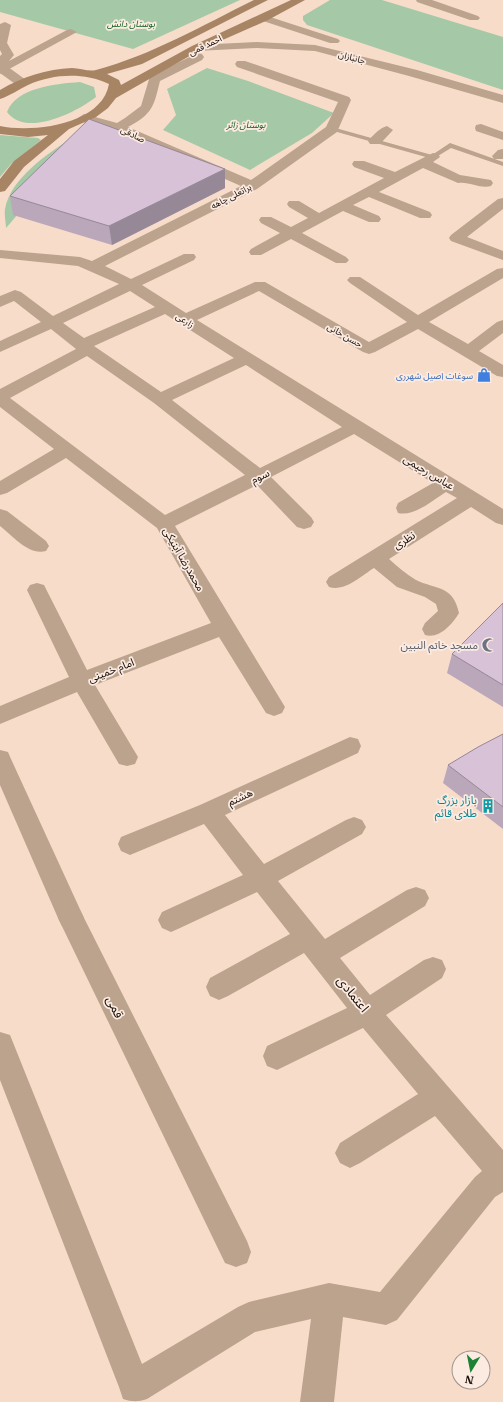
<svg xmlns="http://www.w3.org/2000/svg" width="503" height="1402" font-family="'IBM Plex Serif','Noto Sans Arabic',serif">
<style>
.green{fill:#a5c9a6}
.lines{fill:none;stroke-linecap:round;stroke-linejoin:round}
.service{fill:#bba38e;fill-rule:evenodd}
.minor{fill:#bba38e;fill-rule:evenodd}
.tertiary{fill:#bba38e;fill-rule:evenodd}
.secondary{fill:#a78464;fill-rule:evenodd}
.wall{fill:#baa7ba}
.shaded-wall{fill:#978897}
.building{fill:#d8c2d8;stroke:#978897}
.labels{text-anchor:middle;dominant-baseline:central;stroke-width:3.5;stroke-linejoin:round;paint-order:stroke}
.far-park-label{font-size:9px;font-style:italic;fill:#0e5d1e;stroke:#fcebe1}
.far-street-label{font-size:9px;fill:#19100a;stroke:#fcebe1}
.far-shop-label{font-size:9px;fill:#366cbe;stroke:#fcebe1;text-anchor:end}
.street-label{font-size:11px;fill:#19100a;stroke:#fcebe1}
.worship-label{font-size:11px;fill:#5b616d;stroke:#fcebe1;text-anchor:end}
.culture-label{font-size:11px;fill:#0d838f;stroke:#fcebe1;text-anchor:end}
.near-street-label{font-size:13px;fill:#19100a;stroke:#fcebe1}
</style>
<rect width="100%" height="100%" fill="#f7dcca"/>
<!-- green -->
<path class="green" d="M0 0H240L133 49 0 12Z
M330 0H382L503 37V90L307 25 303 20V16Z
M207 68 248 81 334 113 312 133 250 170 163 130 176 115 167 89Z
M80 82 94 87 96 97C77 112 26 138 7 112 17 87 56 84 80 82Z
M0 135 38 138 41 140 11 164 0 177Z
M72 138 76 147 6 228C6 223 4 215 5 209 11 178 47 154 72 138Z"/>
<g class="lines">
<!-- service -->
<path class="service" d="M332 127 432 155 450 143 503 162V166L451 148 433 159 330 130 329 129Z"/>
<!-- minor -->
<path class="minor" d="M416 0H432L478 16 480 18 478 20H470L417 2Z
M5 22 11 25 7 43 14 55 9 61 67 30 71 29 77 32 0 74V56L2 54 0 50V24Z
M198 53 202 54 204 57 202 60 160 81C154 105 153 114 128 127L251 180 326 127 338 102 237 67 235 64 237 61H245L349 97 351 100 337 132 257 189 105 266 131 279 184 254H194L196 257 194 260 142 285 186 313 255 282H265L369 342 407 322 350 283 347 280 350 277H360L418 315 497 269 503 268V278L429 322 468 344 497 322 503 320V333L479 351 503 365V377L497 376 418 329 375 352 369 354 363 352 259 291 197 320 503 509V525L496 523 471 507 389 559C397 566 406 574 416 580 437 590 453 585 459 613 452 625 439 639 425 635L422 629 425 623 438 611 436 604 425 597 397 587 374 568C361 576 345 592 329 587L326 582 329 577 457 498 446 492C433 500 414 517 398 513L396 508 398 503 433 483 354 434 271 477 311 517 314 522 311 527 304 529 297 527 257 485 175 526 285 707 282 713 274 716 266 713 219 637 95 685 138 757 135 764 127 766 119 764 77 692 0 724V706L69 677 27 590 30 585 37 583 44 585 87 670 211 623 157 528 66 458 7 493 0 495V481L54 449 0 407V389L76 349 51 329 0 352V341L41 322 14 301 0 307V296L15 290 21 292 53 316 119 284 78 266 0 258V250L80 257 92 261 241 186 113 130 79 121 78 118 84 114 117 123 125 118 141 106 150 76ZM130 291 155 307 84 338 63 323ZM165 314 234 358 161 392 94 346ZM87 356 154 403 245 475 165 515 10 398ZM246 365 342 427 260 468 172 400Z
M481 124 503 132V140L476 131 475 128 476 125Z
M387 126 393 130 380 144H370L368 141C373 135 380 128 387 126Z
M503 149V159H494L492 156 498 150Z
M433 153 438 154 440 157 433 162 460 175 491 180 493 183 491 186C480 189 469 181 458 183L423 168 379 192 430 212 432 215 430 218H420L369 197 353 205 379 216 381 219 379 222H369L343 211 302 233 346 257 349 260 346 263H336L291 239 261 255H251L249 252 251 249 280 233 261 223 259 220 261 217H271L291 227 308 218 289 207 287 204 289 201H299L319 213 384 178 354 167 352 164 354 161H364L395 172Z
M503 198V209L467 237 503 251V260L451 241 449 238 451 235 498 199Z
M0 509 7 511 46 541 49 546 46 551C29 556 13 536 0 526Z
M350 737 358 739 361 746 358 753 225 815 264 864 346 820 354 817 362 820 366 827 362 834 278 881 325 939 407 890 416 887 425 890 429 898 425 906 340 958 370 995 424 960 433 957 442 960 446 969 442 978 386 1015 503 1150V1192L495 1197 397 1320 386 1325 343 1317 334 1402H300L311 1319 255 1332 147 1399C138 1402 132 1402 123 1399L119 1387 0 1080V1032L10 1035 142 1364 238 1307 249 1302 329 1283 380 1292 475 1177 482 1171 435 1116 360 1163 350 1168 340 1163 335 1153 340 1143 418 1094 363 1028 277 1070 267 1066 263 1056 267 1046 347 1008 304 953 228 996 219 1000 210 996 206 987 210 978 290 934 257 892 180 928 171 932 162 928 158 920 162 912 243 875 204 824 130 855 121 851 118 844 121 837 200 805Z
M71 906 80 910 247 1241 251 1252 247 1263 236 1267 225 1263 58 918 62 910Z"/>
<!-- tertiary -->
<path class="tertiary" d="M264 15 338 39 340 41 338 43H330L260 20 258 18 260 16Z
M257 42 315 45 417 70 503 95V103L409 76 315 51 257 48 196 51 190 48 196 45Z
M0 63 4 64 26 80 28 83 26 86H18L0 73Z
M0 750 8 752 11 759 84 918 80 926 71 930 62 926 58 918 0 785Z"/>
<!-- secondary -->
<path class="secondary" d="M254 0H268L142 64 107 74 119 80 121 85 192 46 291 0H305L268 20 200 50 116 98 108 108 96 117 69 129 24 167 5 191 0 192V179L14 161 48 135 28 137 0 134V126C32 133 102 125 109 84 83 72 53 74 28 85 19 89 10 96 0 99V90C22 77 47 69 72 68 80 68 89 72 96 70 152 55 203 25 254 0Z"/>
</g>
<!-- wall -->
<path class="wall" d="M225 169V188L112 245 13 215 10 196Z
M503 603V707L447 673 452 654Z
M503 734V829L443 783 448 765Z"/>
<!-- shaded-wall -->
<path class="shaded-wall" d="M225 169V188L112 245 109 226Z"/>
<!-- building -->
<path class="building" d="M89 119 225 169 109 226 10 196Z
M503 603V685L452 654Z
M503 734V807L448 765 478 747Z"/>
<!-- icons -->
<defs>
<symbol id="shop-bare" viewBox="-9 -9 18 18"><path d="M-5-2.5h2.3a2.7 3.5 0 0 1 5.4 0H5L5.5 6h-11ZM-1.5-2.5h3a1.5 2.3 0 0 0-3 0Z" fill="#3f7fe0" stroke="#fcebe1" stroke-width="2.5" paint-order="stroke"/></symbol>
<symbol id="mosque-bare" viewBox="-9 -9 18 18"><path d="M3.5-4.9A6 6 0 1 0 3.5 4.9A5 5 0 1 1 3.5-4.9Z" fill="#6b7280" stroke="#fcebe1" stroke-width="2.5" paint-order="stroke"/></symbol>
<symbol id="building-bare" viewBox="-9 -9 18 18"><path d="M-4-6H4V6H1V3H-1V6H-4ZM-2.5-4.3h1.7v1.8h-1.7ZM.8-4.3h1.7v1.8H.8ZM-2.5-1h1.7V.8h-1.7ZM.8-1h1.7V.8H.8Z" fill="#0f9aa8" stroke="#fcebe1" stroke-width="2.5" paint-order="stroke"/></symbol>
</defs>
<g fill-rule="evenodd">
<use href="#shop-bare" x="474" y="365" width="20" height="20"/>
<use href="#mosque-bare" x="479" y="635" width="20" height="20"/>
<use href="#building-bare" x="478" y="796" width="20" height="20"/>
</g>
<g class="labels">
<!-- far-park labels -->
<g class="far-park-label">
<text x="131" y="23">بوستان دانش</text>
<text x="246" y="124">بوستان زائر</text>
</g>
<!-- far-street labels -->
<g class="far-street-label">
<text transform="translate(205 45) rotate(-25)">احمد قمی</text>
<text transform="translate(352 57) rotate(15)">جانبازان</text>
<text transform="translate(133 134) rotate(26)">صادقی</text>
<text transform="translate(231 196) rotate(-27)">براتعلی چاهه</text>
<text transform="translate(185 320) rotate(33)">زارعی</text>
<text transform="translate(345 335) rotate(30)">حسن خانی</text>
</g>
<!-- far-shop labels -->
<g class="far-shop-label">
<text x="473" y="375">سوغات اصیل شهرری</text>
</g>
<!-- street labels -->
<g class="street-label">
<text transform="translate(429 472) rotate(31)">عباس رحیمی</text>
<text transform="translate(260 476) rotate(-27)">سوم</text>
<text transform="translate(404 540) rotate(-32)">نظری</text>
<text transform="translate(184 559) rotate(60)">محمدرضا آبنیکی</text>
<text transform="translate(111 670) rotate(-21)">امام خمینی</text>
<text transform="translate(240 797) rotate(-25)">هشتم</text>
</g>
<!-- worship labels -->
<g class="worship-label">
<text x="478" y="645">مسجد خاتم النبین</text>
</g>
<!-- culture labels -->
<g class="culture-label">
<text x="477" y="800">بازار بزرگ<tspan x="477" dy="13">طلای قائم</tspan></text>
</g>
<!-- near-street labels -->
<g class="near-street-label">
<text transform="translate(353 994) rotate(51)">اعتمادی</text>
<text transform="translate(115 1007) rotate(64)">قمی</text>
</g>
</g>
<!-- north arrow -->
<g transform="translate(471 1370) rotate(190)"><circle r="19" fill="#fcebe1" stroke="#a1938b"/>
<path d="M0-3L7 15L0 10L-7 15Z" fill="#1d8236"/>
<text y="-6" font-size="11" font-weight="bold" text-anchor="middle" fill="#19100a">N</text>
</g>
</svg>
